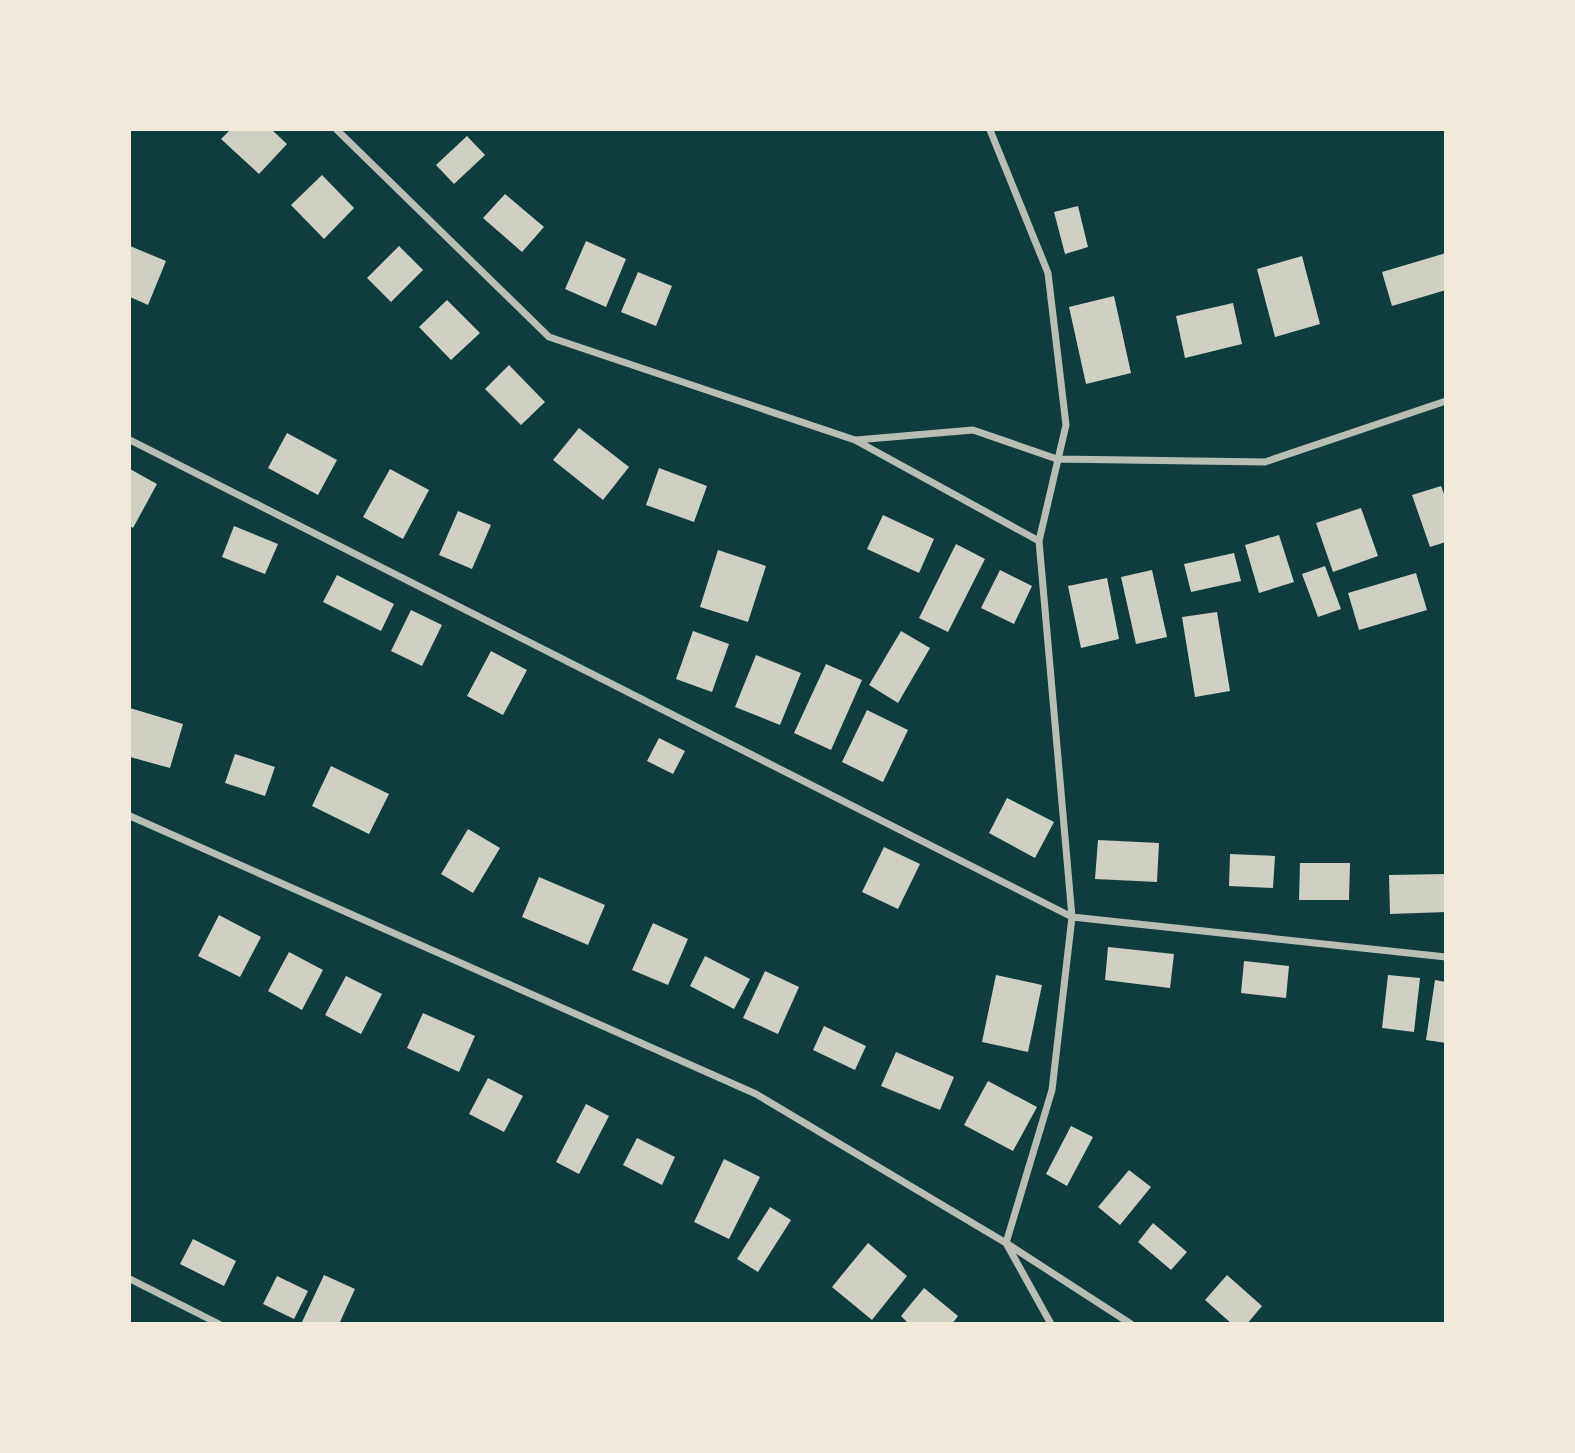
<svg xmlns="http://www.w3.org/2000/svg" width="1575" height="1453" font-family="'PT Sans',sans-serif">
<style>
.building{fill:#cfcfc3}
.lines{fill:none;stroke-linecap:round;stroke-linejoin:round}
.minor{stroke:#b8beb3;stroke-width:7}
</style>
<rect width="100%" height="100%" fill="#0f3d3e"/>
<!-- building -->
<path class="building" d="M230 130H272L287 144 259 174 221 139Z
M467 136 485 155 454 184 436 165Z
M322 175 354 208 324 239 291 205Z
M505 194 544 227 522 252 483 218Z
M1078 206 1088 247 1065 254 1054 212Z
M586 241 626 259 606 307 565 289Z
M130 246 166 261 148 305 130 297Z
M399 246 423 270 391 302 367 278Z
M1446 253V290L1392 306 1382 272Z
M1302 256 1320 324 1275 337 1257 269Z
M638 272 672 286 656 326 621 312Z
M1114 296 1131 373 1086 384 1069 307Z
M447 300 480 333 451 360 419 327Z
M1233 303 1242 344 1185 358 1176 316Z
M509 365 545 402 521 425 485 389Z
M579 428 629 467 603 500 553 460Z
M287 433 337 460 318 495 268 468Z
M659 468 707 486 694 522 646 505Z
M130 469 157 484 133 528 130 526Z
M390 469 429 490 403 539 363 517Z
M1441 486 1446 499V542L1430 547 1412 495Z
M1361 508 1378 556 1333 572 1316 523Z
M458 511 491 525 472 569 439 555Z
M883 515 934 539 919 573 867 549Z
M234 526 278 544 265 574 222 557Z
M1279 535 1294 582 1259 593 1245 545Z
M956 544 985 559 948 632 919 618Z
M718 550 766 566 748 622 700 607Z
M1234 553 1241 581 1191 592 1184 564Z
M1325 566 1341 609 1318 617 1302 574Z
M1000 570 1032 586 1014 624 981 608Z
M1152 570 1167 637 1136 644 1121 577Z
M1416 573 1427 610 1359 630 1348 593Z
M337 575 394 604 381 631 323 602Z
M1107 578 1119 639 1081 648 1068 586Z
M411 610 442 625 422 666 391 651Z
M1217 612 1230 691 1195 697 1182 617Z
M693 631 729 644 712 692 676 679Z
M901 631 930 648 898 703 869 685Z
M491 651 527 670 503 715 467 696Z
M756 655 801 673 780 725 735 707Z
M826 664 862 680 831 750 794 733Z
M130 708 183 724 170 768 130 757Z
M867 710 908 730 883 782 842 762Z
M659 738 685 751 673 774 647 761Z
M235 754 275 767 265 796 225 783Z
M331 766 389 794 369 834 312 806Z
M1007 798 1054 822 1035 858 989 833Z
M468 829 500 848 473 893 441 874Z
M1098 840 1159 843 1157 882 1095 879Z
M884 847 920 864 898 909 862 892Z
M1230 854 1275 856 1273 888 1229 886Z
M1300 863H1350L1349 900H1299Z
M1446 874V912L1390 914 1389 875Z
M539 877 605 905 588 945 522 917Z
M219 915 261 937 240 977 198 956Z
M653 923 688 939 668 985 632 970Z
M1108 947 1174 954 1170 988 1105 980Z
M289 952 323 970 302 1010 268 991Z
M705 956 750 979 734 1009 690 986Z
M1244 961 1289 966 1286 998 1241 993Z
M765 971 799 987 778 1034 743 1018Z
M996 975 1042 985 1028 1052 982 1042Z
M1388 975 1420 978 1414 1032 1382 1028Z
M346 976 382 994 361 1034 325 1015Z
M1435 980 1446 982V1043L1426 1040Z
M423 1013 475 1036 459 1072 407 1048Z
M824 1026 866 1046 855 1070 813 1050Z
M896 1052 954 1077 940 1110 881 1086Z
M488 1078 523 1096 504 1132 469 1114Z
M988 1081 1037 1107 1013 1151 964 1125Z
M586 1104 609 1116 579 1174 556 1162Z
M1071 1126 1093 1137 1067 1186 1046 1174Z
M637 1138 675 1157 662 1185 623 1165Z
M724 1159 760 1177 729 1239 694 1222Z
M1129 1170 1151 1187 1120 1225 1098 1207Z
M770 1207 791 1220 758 1272 737 1259Z
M1153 1223 1187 1252 1171 1270 1138 1242Z
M193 1239 236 1261 224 1286 180 1264Z
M868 1243 907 1276 872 1320 832 1287Z
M324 1275 355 1289 339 1324H306L302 1322Z
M1227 1275 1262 1306 1247 1324H1232L1205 1300Z
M277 1276 308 1291 294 1319 263 1304Z
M924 1288 958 1316 952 1324H909L901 1316Z"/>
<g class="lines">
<!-- minor -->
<path class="minor" d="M337 130 549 337 855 440 1039 541
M990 130 1048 273 1066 425 1039 541 1072 917 1052 1090 1006 1243 1051 1324
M130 440 1072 917 1446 957
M856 440 973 430 1057 459 1265 462 1446 401
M130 816 756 1094 1006 1243 1131 1324
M130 1279 219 1324"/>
</g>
<!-- border -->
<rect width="1575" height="1453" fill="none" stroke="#f1e9da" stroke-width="262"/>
</svg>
